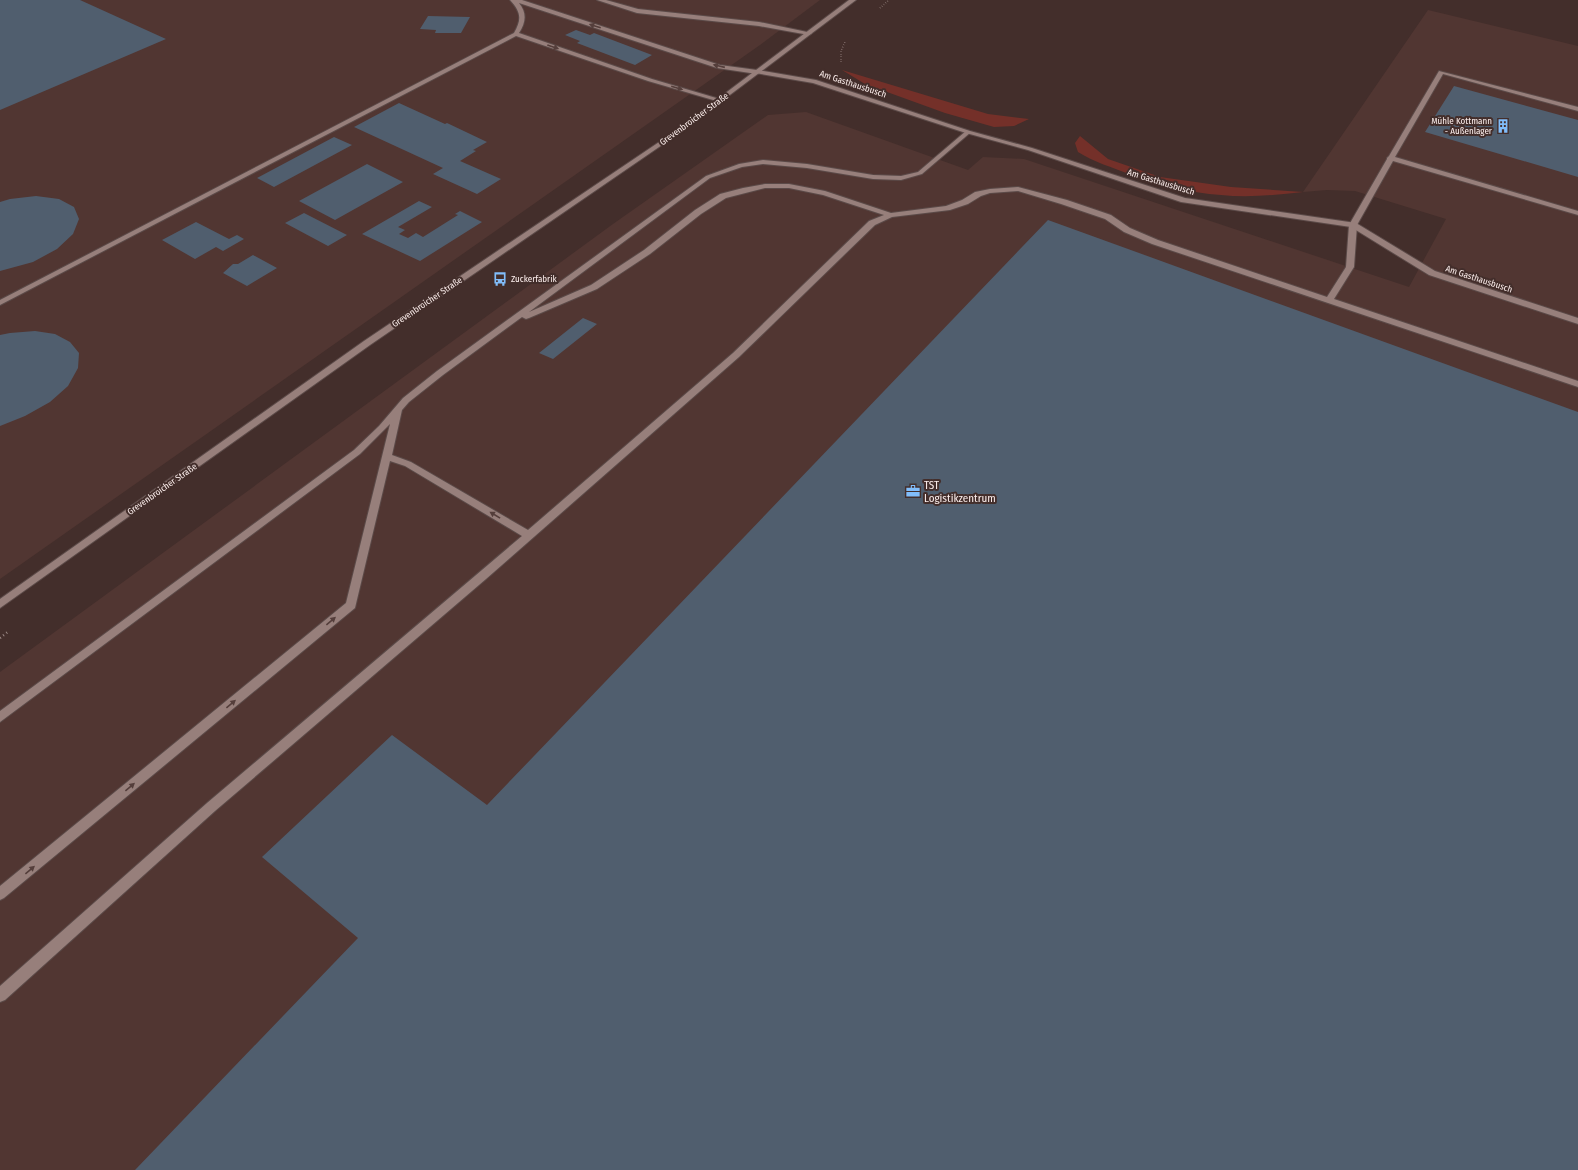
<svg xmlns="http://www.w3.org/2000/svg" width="1578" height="1170" font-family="'Fira Sans Condensed',sans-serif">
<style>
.built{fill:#513632}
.green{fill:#743029}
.building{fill:#505e6e}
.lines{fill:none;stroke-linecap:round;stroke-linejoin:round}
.service-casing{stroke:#5b4a48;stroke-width:2}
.minor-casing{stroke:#5b4a48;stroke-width:2}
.tertiary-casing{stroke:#5b4a48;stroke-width:2}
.path-far1{stroke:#9f8d8a;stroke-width:1.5;stroke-dasharray:0.5 2;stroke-linecap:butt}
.path{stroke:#9f8d8a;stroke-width:2.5;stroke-dasharray:1 3;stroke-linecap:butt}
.service{fill:#977f7b;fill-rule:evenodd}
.minor{fill:#977f7b;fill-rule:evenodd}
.tertiary{fill:#977f7b;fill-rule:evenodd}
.oneway{fill:#543e3b}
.labels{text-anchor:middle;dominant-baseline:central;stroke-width:4;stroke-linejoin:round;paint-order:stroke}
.far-street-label{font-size:9px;fill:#fceeec;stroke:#432e2b}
.far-poi-label{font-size:9px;fill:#fceeec;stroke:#432e2b;text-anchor:end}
.poi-label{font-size:11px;fill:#fceeec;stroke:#432e2b;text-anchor:start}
</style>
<rect width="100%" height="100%" fill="#432e2b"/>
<!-- built -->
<path class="built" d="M0 0H820L760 45 0 579Z
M1428 10 1578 46V1170H0V672L613 224 768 115 806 112 968 170 983 157 1024 159 1409 287 1446 219 1355 191 1327 190 1303 192Z"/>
<!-- green -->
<path class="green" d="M842 70 988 114 1029 119 1014 126 994 127 945 113 865 84Z
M1080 136 1108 159 1160 177 1231 187 1303 192C1276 195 1248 198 1221 195 1189 193 1158 184 1129 174 1111 167 1094 162 1078 152L1075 143Z"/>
<!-- building -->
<path class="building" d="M0 0H80L166 39 0 110Z
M428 16 470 17 461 33H435L436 30 420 29Z
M576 30 590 35 594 33 652 55 635 65 577 43 580 41 565 35Z
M1454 86 1578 120V177L1425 132Z
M399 103 445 124 447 123 487 142 473 150 476 151 460 161 501 179 477 194 433 174 443 168 354 127Z
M334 137 352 145 274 187 257 178Z
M367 164 403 182 335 220 299 201Z
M36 196 59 199 74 207 79 219 73 234 57 249 33 262 0 271V202L10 199Z
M419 201 432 207 398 227 405 230 399 234 408 238 416 233 423 237 458 215 455 214 460 211 482 222 420 261 362 234Z
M304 213 347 235 328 246 285 223Z
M1048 220 1578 412V1170H135L358 938 262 857 392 735 487 805Z
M196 222 229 239 237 235 244 239 223 251 216 247 195 259 162 240Z
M253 255 277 268 247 286 223 273 233 264H238Z
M583 318 597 324 553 359 539 353Z
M35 331 55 334 70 342 79 353 78 368 68 386 50 402 25 416 0 426V335L10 333Z"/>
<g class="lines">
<defs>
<path id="service" d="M510 0H522L720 65 757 70 760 72 757 74 717 68 519 3C527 13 526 22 519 33L652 79 723 100 720 102 648 81 516 36 0 305V300L514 33C522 19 521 12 510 0Z
M597 0H606L638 9 759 22 812 33 809 35 759 26 637 13Z
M1439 71 1578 107V111L1443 74 1395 157 1578 211V215L1393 161 1357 225 1354 267 1334 299 1578 381V387L1152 244 1124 232 1105 219 1061 204 1018 191 990 193 981 196 968 204 950 210 892 217 875 225 739 357 486 579 215 811 5 1000 0 1002V986L207 803 522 536 405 466 390 461 355 608 4 898 0 900V886L346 603 390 424 360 454 0 722V711L354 450 379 426 403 398 437 371 706 176 739 164 763 160 807 164 873 175 901 176 918 172 966 131 971 132 922 174 901 180 873 179 807 168 763 164 742 167 710 178 529 312 591 285 644 250 695 210 720 194 743 188 765 184H789L825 191 891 213 946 206 962 200 975 192 990 189 1018 187 1067 200 1111 215 1130 228 1158 240 1327 297 1346 267 1349 225 1387 159V158L1389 156ZM765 188H789L823 195 884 215 869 221 733 353 528 530 411 462 392 455 402 410 409 402 443 375 522 317 526 319 529 318 597 289 650 254 701 214 726 198Z"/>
<path id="minor" d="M757 70 816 80 970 131 1032 148 1185 198 1356 223 1435 271 1578 318V324L1429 275 1351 227 1181 202 1028 150 966 133 813 83 755 73V71Z"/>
<path id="tertiary" d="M849 0H856L678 134 370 345 0 608V599L364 341 674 132Z"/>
</defs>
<!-- service casing -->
<use href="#service" class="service-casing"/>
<!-- minor casing -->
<use href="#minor" class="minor-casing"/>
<!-- tertiary casing -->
<use href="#tertiary" class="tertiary-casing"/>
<!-- path-far1 -->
<path class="path-far1" d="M880 8 889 0
M841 62V51L845 42"/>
<!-- path -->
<path class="path" d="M0 638 9 631"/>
<!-- service -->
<use href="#service" class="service"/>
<!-- minor -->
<use href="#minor" class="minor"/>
<!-- tertiary -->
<use href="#tertiary" class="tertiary"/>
</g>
<!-- one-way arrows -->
<defs><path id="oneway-solid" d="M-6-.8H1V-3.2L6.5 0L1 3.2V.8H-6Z"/></defs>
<g class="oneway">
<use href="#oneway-solid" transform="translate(595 26) rotate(-162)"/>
<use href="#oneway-solid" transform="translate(553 47) rotate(19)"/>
<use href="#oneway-solid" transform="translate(719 66) rotate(-167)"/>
<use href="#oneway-solid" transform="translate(677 88) rotate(16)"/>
<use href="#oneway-solid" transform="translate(495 515) rotate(-149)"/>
<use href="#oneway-solid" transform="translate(331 621) rotate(-40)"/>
<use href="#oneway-solid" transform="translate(231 704) rotate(-40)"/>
<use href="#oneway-solid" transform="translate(130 787) rotate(-40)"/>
<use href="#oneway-solid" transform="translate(30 870) rotate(-40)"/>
</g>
<!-- icons -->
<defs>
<symbol id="building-bare" viewBox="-9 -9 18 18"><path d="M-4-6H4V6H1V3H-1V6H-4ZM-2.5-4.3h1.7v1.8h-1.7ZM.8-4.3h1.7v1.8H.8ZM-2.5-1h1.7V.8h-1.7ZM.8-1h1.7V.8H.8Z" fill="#81bdfa" stroke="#432e2b" stroke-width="2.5" paint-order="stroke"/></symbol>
<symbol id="bus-bare" viewBox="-9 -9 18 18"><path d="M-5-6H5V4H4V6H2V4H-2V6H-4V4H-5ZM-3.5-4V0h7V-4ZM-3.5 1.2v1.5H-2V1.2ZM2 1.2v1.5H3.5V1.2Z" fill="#81bdfa" stroke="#432e2b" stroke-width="2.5" paint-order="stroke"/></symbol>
<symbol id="office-bare" viewBox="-9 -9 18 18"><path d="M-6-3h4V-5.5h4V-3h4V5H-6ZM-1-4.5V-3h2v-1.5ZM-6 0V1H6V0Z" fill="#81bdfa" stroke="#432e2b" stroke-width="2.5" paint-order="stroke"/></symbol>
</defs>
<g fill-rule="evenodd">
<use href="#building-bare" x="1493" y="116" width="20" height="20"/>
<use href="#bus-bare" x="490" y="269" width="20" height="20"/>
<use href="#office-bare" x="903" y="481" width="20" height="20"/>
</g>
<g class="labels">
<!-- far-street labels -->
<g class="far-street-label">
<text transform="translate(853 84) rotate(18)">Am Gasthausbusch</text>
<text transform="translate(694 119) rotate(-36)">Grevenbroicher Straße</text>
<text transform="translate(1161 182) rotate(17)">Am Gasthausbusch</text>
<text transform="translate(1479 279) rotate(18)">Am Gasthausbusch</text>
<text transform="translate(427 302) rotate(-34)">Grevenbroicher Straße</text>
<text transform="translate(162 489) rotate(-35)">Grevenbroicher Straße</text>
</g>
<!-- far-poi labels -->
<g class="far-poi-label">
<text x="1492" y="121">Mühle Kottmann<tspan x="1492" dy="10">- Außenlager</tspan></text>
<text x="511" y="279" text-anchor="start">Zuckerfabrik</text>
</g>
<!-- poi labels -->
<g class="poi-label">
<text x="924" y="485">TST<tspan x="924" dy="13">Logistikzentrum</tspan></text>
</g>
</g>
</svg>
